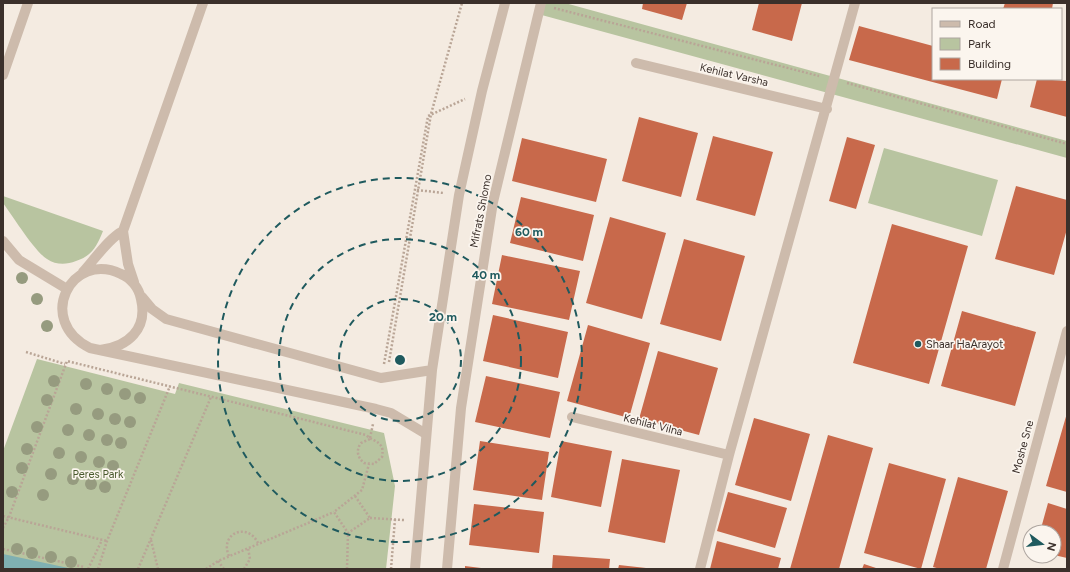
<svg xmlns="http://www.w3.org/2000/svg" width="1070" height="572" font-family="Figtree,sans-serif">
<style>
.green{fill:#b8c4a0}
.water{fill:#7fb0b2}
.building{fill:#c8694b}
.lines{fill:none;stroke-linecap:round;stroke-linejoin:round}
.path{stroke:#b9a596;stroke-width:2.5;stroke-dasharray:2 2;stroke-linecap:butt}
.minor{stroke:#cdbbac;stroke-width:10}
.tree{fill:#969b7f}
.ring{fill:none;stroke:#1f5a5e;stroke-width:2;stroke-dasharray:7 5}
.poi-dot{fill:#1f5a5e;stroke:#fbf5ee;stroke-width:1.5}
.labels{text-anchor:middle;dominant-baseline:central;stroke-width:3.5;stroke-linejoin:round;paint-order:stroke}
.street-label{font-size:11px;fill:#3b302b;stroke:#fbf5ee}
.poi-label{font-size:11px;fill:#3b302b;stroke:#fbf5ee;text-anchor:start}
.park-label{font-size:11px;fill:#4a5a2e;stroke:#fbf5ee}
.centre{fill:#1f5a5e;stroke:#fbf5ee;stroke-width:2}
.ring-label{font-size:12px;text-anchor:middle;font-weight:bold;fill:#1f5a5e;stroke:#fbf5ee;stroke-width:3.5;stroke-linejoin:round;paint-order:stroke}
</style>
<rect width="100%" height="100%" fill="#f4ebe1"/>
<!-- green -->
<path class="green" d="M541 3H565L1067 141V158L538 14Z
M884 148 998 180 982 236 868 203Z
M3 196 103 231C97 246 92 256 76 261 66 265 56 265 47 259 35 252 12 215 3 203Z
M37 359 175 394 179 383 384 433 395 486 386 569H3V451Z"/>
<!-- water -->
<path class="water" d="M3 554 73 569H3Z"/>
<!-- building -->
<path class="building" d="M643 3H687L682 20 642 9Z
M759 3H802L792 41 752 30Z
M1005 3H1053L1052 9H1003Z
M859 26 933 46V79H1002L997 99 849 60Z
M1037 79 1067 81V117L1030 107Z
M639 117 698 133 681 197 622 181Z
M713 136 773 152 755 216 696 200Z
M847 137 875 145 856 209 829 201Z
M522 138 607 159 596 202 512 181Z
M1016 186 1067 200V229L1054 275 995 259Z
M521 197 594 215 583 261 510 243Z
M610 217 666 233 642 319 586 303Z
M892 224 968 246 929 384 853 363Z
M684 239 745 256 721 341 660 324Z
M502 255 580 271 569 320 492 304Z
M962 311 1036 332 1015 406 941 386Z
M493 315 568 332 558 378 483 361Z
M588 325 650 343 629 418 567 401Z
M658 351 718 368 699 435 639 419Z
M486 376 560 392 550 438 475 422Z
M1067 413V492L1046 486Z
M754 418 810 434 791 501 735 485Z
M828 435 873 448 839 569H790Z
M480 441 549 452 542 500 473 490Z
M561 441 612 451 601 507 551 497Z
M622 459 680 470 665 543 608 532Z
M889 463 946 479 921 569 864 553Z
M958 477 1008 491 986 569H940L933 567Z
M728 492 787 508 775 548 717 531Z
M1048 503 1067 509V558L1054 555V532H1040Z
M474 504 544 512 539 553 469 545Z
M717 541 781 558 778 569H710Z
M553 555 610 559 609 569H552Z
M864 564 879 569H862Z
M619 565 646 568V569H618Z
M465 566 481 568V569H465Z"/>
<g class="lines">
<!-- path -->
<path class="path" d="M554 8 819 76
M847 83 1067 144
M417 190 444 193
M26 352 65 364
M389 362 431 114 462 3
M384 364 428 116 465 99
M370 438 373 424
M355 496 370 518 348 533 334 512 362 490 369 464
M3 516 107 541
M370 518 404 520
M3 528 9 517 67 361 366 435C375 443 385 441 382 457L374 464 364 463C357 457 356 450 361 443L370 439
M151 540 158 569
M3 549 84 567V569
M229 556C219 534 247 521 258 543
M218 561 224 569
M88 569 102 540
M98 569 107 541 170 386
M138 569 211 397
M206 569 218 561 334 512
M244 569 250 559 248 548
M347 569 348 533
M391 569 395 519"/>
<!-- minor -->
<path class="minor" d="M636 63 827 109
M3 75 28 3
M3 241 19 260 67 289
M83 272C94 260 110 237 123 231
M134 282 128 264 123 231 203 3
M142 297 152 309 166 319 381 378 432 370
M100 350C128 347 148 329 141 299 139 288 131 278 121 274 71 250 35 321 90 348L376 409 391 413 426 434
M572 417 729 455
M415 569 432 370 459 195 482 91 505 3
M447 569 461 408 493 202 541 3
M700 569 729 455 855 3
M1003 569 1067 331"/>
</g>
<!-- trees -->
<g class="tree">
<circle cx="22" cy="278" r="6"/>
<circle cx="37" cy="299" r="6"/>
<circle cx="47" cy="326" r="6"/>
<circle cx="54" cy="381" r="6"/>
<circle cx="86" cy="384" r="6"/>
<circle cx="107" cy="389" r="6"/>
<circle cx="125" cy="394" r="6"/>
<circle cx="140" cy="398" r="6"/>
<circle cx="47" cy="400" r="6"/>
<circle cx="76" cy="409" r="6"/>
<circle cx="98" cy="414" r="6"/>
<circle cx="115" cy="419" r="6"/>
<circle cx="130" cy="422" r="6"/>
<circle cx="37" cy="427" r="6"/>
<circle cx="68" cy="430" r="6"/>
<circle cx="89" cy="435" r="6"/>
<circle cx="107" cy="440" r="6"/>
<circle cx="121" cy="443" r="6"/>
<circle cx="27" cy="449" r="6"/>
<circle cx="59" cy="453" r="6"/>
<circle cx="81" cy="457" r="6"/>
<circle cx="99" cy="462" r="6"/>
<circle cx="113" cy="466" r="6"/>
<circle cx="22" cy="468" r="6"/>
<circle cx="51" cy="474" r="6"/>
<circle cx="73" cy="479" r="6"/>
<circle cx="91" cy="484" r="6"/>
<circle cx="105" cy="487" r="6"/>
<circle cx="12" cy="492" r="6"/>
<circle cx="43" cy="495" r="6"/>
<circle cx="17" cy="549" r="6"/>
<circle cx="32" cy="553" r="6"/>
<circle cx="51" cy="557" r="6"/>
<circle cx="71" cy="562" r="6"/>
</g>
<!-- distance rings -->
<g class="ring">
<circle cx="400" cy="360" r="61"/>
<circle cx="400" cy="360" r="121"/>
<circle cx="400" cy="360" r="182"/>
</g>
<!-- markers -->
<circle class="poi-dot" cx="918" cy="344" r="4"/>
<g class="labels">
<!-- street labels -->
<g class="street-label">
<text transform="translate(734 75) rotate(13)">Kehilat Varsha</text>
<text transform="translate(481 211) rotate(-79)">Mifrats Shlomo</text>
<text transform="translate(653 425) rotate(14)">Kehilat Vilna</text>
<text transform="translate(1023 447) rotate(-75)">Moshe Sne</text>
</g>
<!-- poi labels -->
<g class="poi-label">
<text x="926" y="344">Shaar HaArayot</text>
</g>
<!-- park labels -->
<g class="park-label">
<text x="98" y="474">Peres Park</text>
</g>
</g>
<circle cx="400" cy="360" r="6" class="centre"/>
<g class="ring-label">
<text x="529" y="236">60 m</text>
<text x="486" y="279">40 m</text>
<text x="443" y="321">20 m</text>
</g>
<!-- border -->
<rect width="1070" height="572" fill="none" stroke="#3b302b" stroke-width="8"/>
<!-- legend -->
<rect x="932" y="8" width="130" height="72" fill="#fbf5ee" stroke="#aea6a0"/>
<rect x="940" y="21" width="20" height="6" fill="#cdbbac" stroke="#aea6a0"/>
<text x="968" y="28" font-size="12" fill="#3b302b">Road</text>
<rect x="940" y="38" width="20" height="12" fill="#b8c4a0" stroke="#aea6a0"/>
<text x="968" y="48" font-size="12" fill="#3b302b">Park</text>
<rect x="940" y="58" width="20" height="12" fill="#c8694b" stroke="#aea6a0"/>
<text x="968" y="68" font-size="12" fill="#3b302b">Building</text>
<!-- north arrow -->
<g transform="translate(1042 544) rotate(105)"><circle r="19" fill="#fbf5ee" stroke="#aea6a0"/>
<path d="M0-3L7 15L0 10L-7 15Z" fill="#1f5a5e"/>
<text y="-6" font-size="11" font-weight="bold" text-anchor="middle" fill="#3b302b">N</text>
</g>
</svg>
